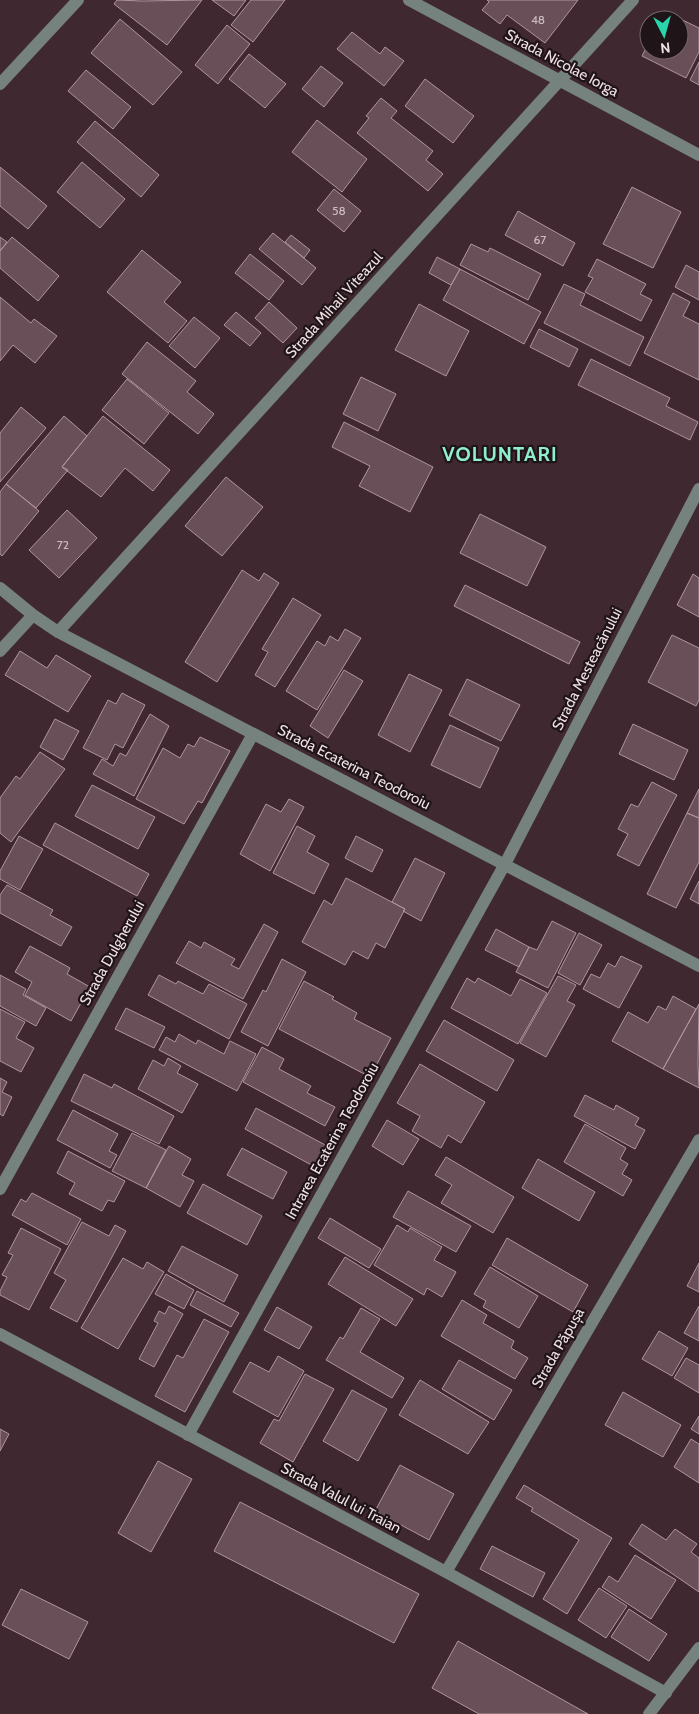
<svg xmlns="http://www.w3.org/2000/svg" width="699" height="1714" font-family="Cabin,sans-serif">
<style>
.building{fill:#694f57;stroke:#b2959e}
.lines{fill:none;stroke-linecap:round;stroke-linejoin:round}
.minor{stroke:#75827d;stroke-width:12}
.labels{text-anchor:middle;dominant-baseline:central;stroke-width:4.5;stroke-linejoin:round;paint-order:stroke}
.number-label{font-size:12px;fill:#cebcc1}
.street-label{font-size:15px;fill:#f0e0e4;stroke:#1f1417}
.district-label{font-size:20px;font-weight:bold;letter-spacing:1px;fill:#8feed0;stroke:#1f1417}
</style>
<rect width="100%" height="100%" fill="#3f282f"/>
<!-- building -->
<path class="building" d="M117 0 142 1 202 0 167 45 114 4Z
M212 0H246L234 16Z
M251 0H285L253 42 231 25Z
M487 0H578L545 43 507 15 500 24 482 10 489 2Z
M664 11 699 28V52L686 78 642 56 649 42V50H679V20H660Z
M120 19 182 72 153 105 91 53Z
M227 25 250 44 218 84 195 65Z
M352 32 380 54 385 47 404 61 384 86 337 49Z
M249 54 286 84 265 108 229 79Z
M699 62V85L690 80Z
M321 66 343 83 324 107 302 89Z
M86 70 131 107 113 129 68 91Z
M425 79 474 116 453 143 405 106Z
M381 98 397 111 391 118 433 151 426 160 443 174 428 191 357 133 369 118 366 116Z
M317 120 367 159 342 192 292 152Z
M95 121 159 175 141 197 77 142Z
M82 162 125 199 100 228 57 192Z
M0 167 47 206 28 229 0 206Z
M632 187 681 212 653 268 603 244Z
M334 189 361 211 344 232 317 210Z
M518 211 575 243 563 266 505 235Z
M273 233 316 268 302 285 259 249Z
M291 235 310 250 304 258 285 242Z
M0 237 7 242 0 251Z
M12 237 59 276 38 301 0 268V251Z
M471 244 488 252 490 248 541 274 528 300 460 265Z
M142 250 181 282 164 302 187 321 168 343 107 292Z
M250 254 284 281 269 300 235 273Z
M437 257 460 269 451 285 429 273Z
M597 259 646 284 640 294 652 300 641 321 585 292 593 278 588 276Z
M686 265 699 272V300L675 287Z
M460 269 541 312 524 344 443 300Z
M564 284 585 294 580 305 644 337 630 366 544 323Z
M673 293 690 302 683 316 699 324V380L644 353Z
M0 297 31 323 34 319 57 336 35 363 13 345 0 361Z
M269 302 297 328 283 343 255 318Z
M419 304 469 331 446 376 395 350Z
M236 312 261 333 250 346 224 325Z
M194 317 220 338 195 368 169 346Z
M539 329 578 349 569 367 530 347Z
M147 342 196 381 187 392 214 414 198 434 122 374Z
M591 359 670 398 666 406 698 422 690 440 578 385Z
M361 377 396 394 378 431 343 414Z
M127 379 169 413 144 444 102 410Z
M21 407 46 428 0 482V433Z
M64 416 87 436 62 467 68 470 36 508 6 484Z
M103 416 170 470 153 491 125 468 101 497 62 467Z
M344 422 433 467 410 512 359 486 370 466 332 447Z
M226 477 263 507 222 556 185 526Z
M6 484 39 511 2 556 0 554V492Z
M67 510 97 538 59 578 29 550Z
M480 514 546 547 527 586 460 553Z
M242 570 259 581 264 573 279 583 217 682 185 662Z
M693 574 699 578V617L677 605Z
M465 585 580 642 569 664 454 606Z
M293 598 321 615 275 687 255 675 268 652 262 649Z
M345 629 361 638 317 710 286 691 317 641 325 646 330 636 338 641Z
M672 635 699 648V700L696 706 648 682Z
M20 651 47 668 56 655 91 676 68 712 5 675Z
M344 670 363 681 328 738 310 726Z
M409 674 442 690 410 752 378 735Z
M467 679 520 705 501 741 449 715Z
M122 693 145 705 123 748 115 744 107 760 83 748 108 700 116 704Z
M150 714 169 726 134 796 93 774 102 759 113 766 120 753 126 756Z
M55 719 79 731 63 760 40 747Z
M633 724 688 750 674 780 619 754Z
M450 725 499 748 480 788 431 765Z
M200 737 230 751 202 803 198 801 184 824 136 799 163 748 180 758 188 744 194 747Z
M40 752 65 769 11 842 0 833V798L16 776 20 779Z
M652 782 677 795 639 866 617 855 628 834 618 829 631 804 638 807Z
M92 785 155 817 138 849 75 816Z
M699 789V818L687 813Z
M289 799 304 807 270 871 240 854 266 804 281 812Z
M687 813 699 818V862L676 908 647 894Z
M55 823 149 874 137 896 43 845Z
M297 826 315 836 307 852 329 864 314 894 273 873Z
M19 836 43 849 20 890 0 879V871Z
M356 836 383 850 372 872 345 858Z
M415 858 445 873 421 921 403 911 405 909 392 902Z
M346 878 405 909 385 948 376 943 368 959 353 951 345 965 302 942 324 900 332 905Z
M699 881V904L690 899Z
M7 885 53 910 50 915 72 927 61 946 0 913V895Z
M552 921 576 933 548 988 516 972 529 947 537 950Z
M264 924 278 932 243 999 176 963 189 941 201 948 204 942 235 959 231 965 239 969Z
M496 929 529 947 519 967 485 950Z
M579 933 602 945 580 985 558 973Z
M30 946 70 968 67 974 90 987 71 1021 25 995 32 982 15 972Z
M621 956 642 966 619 1008 583 989 591 974 600 978 608 963 615 967Z
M282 959 306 972 268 1046 241 1032 263 990 266 992Z
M0 975 26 989 23 995 46 1008 36 1026 0 1006Z
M159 975 176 984 178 981 203 994 209 984 247 1004 229 1039 148 995Z
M558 976 576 985 567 1001 575 1005 546 1057 520 1043Z
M467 978 475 983 478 978 511 996 520 979 547 993 518 1044 451 1008Z
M304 981 334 997 332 999 357 1013 354 1019 391 1038 370 1077 279 1029Z
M673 996 696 1009 663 1069 612 1041 628 1012 648 1023 658 1006 666 1010Z
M699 1004 698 1064 699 1088 663 1069Z
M126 1008 165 1027 154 1048 115 1029Z
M0 1009 25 1022 16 1038 34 1048 21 1072 0 1061Z
M444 1020 514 1060 497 1091 426 1051Z
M179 1034 196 1044 198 1040 224 1054 230 1041 256 1054 237 1091 159 1050 166 1037 175 1042Z
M262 1047 284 1059 279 1069 311 1086 307 1093 335 1107 325 1126 243 1082Z
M168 1058 181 1066 177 1073 198 1084 182 1113 138 1089 153 1060 164 1066Z
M420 1064 485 1102 461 1143 448 1135 441 1148 412 1131 420 1116 397 1103Z
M84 1074 112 1088 114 1084 174 1116 159 1144 71 1101Z
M0 1078 7 1082 2 1092 12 1097 3 1116 0 1114Z
M585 1095 614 1110 616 1105 639 1118 635 1125 645 1130 635 1149 574 1116Z
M256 1108 329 1147 317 1168 245 1129Z
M73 1110 118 1134 109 1151 117 1155 110 1168 57 1140Z
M387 1120 419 1139 403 1165 372 1146Z
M585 1124 626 1148 620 1159 628 1164 622 1174 632 1180 623 1196 564 1162Z
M132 1133 166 1150 146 1188 112 1171Z
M169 1146 191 1159 182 1175 194 1181 180 1207 146 1188Z
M242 1148 287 1172 273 1199 227 1175Z
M68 1151 125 1181 114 1202 108 1200 102 1211 69 1194 75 1183 57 1173Z
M446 1157 514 1197 493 1233 441 1203 452 1185 435 1175Z
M538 1159 595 1192 579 1221 522 1188Z
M203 1184 262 1216 247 1245 187 1213Z
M408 1191 471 1226 456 1252 393 1217Z
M32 1193 81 1219 67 1245 12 1215 21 1199 26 1202Z
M330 1218 381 1249 369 1268 318 1238Z
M82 1222 109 1236 115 1225 126 1231 77 1322 50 1308 66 1280 54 1273Z
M397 1225 408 1232 410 1228 442 1247 434 1260 456 1272 442 1297 427 1288 424 1295 374 1265Z
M21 1228 61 1249 29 1310 0 1295V1291L7 1277 2 1275 13 1255 8 1253Z
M507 1238 588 1285 573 1312 492 1265Z
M182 1246 238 1275 224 1302 168 1271Z
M345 1257 413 1299 396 1326 328 1284Z
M123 1258 143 1269 147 1262 164 1272 118 1349 81 1328Z
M699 1263V1292L687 1286Z
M490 1267 538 1296 519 1328 483 1307 486 1301 474 1294Z
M166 1274 194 1290 184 1309 155 1294Z
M197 1291 239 1313 231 1327 190 1305Z
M462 1300 487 1315 483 1323 514 1341 511 1348 528 1358 515 1379 441 1336Z
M169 1306 183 1314 154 1367 139 1359 158 1323 154 1321 159 1311 165 1314Z
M699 1306V1341L684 1333Z
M277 1307 312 1327 299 1349 264 1330Z
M361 1308 380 1319 360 1352 404 1378 392 1398 326 1360 340 1337 343 1339Z
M204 1319 229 1332 185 1412 155 1396 177 1355 183 1358Z
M659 1331 688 1348 672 1376 642 1359Z
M278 1356 304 1371 278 1417 233 1392 250 1362 269 1372Z
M686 1358 699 1365V1393L674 1378Z
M459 1360 512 1390 494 1420 442 1389Z
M305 1374 334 1389 293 1462 260 1443 274 1419 279 1421Z
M420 1380 489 1422 468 1454 399 1415Z
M352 1390 387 1409 358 1461 323 1441Z
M623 1392 681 1425 663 1457 605 1425Z
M699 1416V1434L691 1429Z
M0 1429 9 1434 0 1451Z
M691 1439 699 1444V1483L674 1467Z
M158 1461 192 1479 151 1552 118 1533Z
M400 1465 454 1494 429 1540 375 1511Z
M524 1485 612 1538 567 1614 543 1599 579 1540 531 1511 533 1508 516 1498Z
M240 1502 419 1594 394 1643 214 1551Z
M642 1524 666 1540 675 1529 697 1544 691 1552 699 1558V1592L629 1544Z
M492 1546 545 1573 533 1597 480 1569Z
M635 1555 676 1580 651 1619 602 1587 609 1576 618 1582Z
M599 1588 627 1606 606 1638 578 1620Z
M21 1589 88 1622 69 1659 2 1625Z
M629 1609 667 1634 649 1661 611 1637Z
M458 1641 588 1714H479L432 1688Z"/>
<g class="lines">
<!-- minor -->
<path class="minor" d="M409 0 699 155
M0 84 78 0
M0 588 33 615 58 632 699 966
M58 632 633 0
M0 651 33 615
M0 1189 253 734
M0 1334 446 1572 666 1693
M188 1435 505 864 699 489
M446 1572 699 1140
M649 1714 699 1648"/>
</g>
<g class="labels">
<!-- number labels -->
<g class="number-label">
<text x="538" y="19">48</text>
<text x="339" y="210">58</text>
<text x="540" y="239">67</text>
<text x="63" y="544">72</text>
</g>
<!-- street labels -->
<g class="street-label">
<text transform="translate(562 63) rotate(28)">Strada Nicolae Iorga</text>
<text transform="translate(334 305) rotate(-48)">Strada Mihail Viteazul</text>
<text transform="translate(587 669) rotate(-63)">Strada Mesteacănului</text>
<text transform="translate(354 767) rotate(27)">Strada Ecaterina Teodoroiu</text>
<text transform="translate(112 953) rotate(-61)">Strada Dulgherului</text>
<text transform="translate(332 1141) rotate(-61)">Intrarea Ecaterina Teodoroiu</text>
<text transform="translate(558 1348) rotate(-60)">Strada Păpușa</text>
<text transform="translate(341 1498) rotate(28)">Strada Valul lui Traian</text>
</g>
<!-- district labels -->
<g class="district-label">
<text x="500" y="454">VOLUNTARI</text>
</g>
</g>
<!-- north arrow -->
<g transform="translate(664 35) rotate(174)"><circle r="24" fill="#1f1417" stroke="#736669"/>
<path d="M0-4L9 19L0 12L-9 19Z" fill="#28d5ad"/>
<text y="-8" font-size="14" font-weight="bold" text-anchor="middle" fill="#f0e0e4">N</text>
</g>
</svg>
